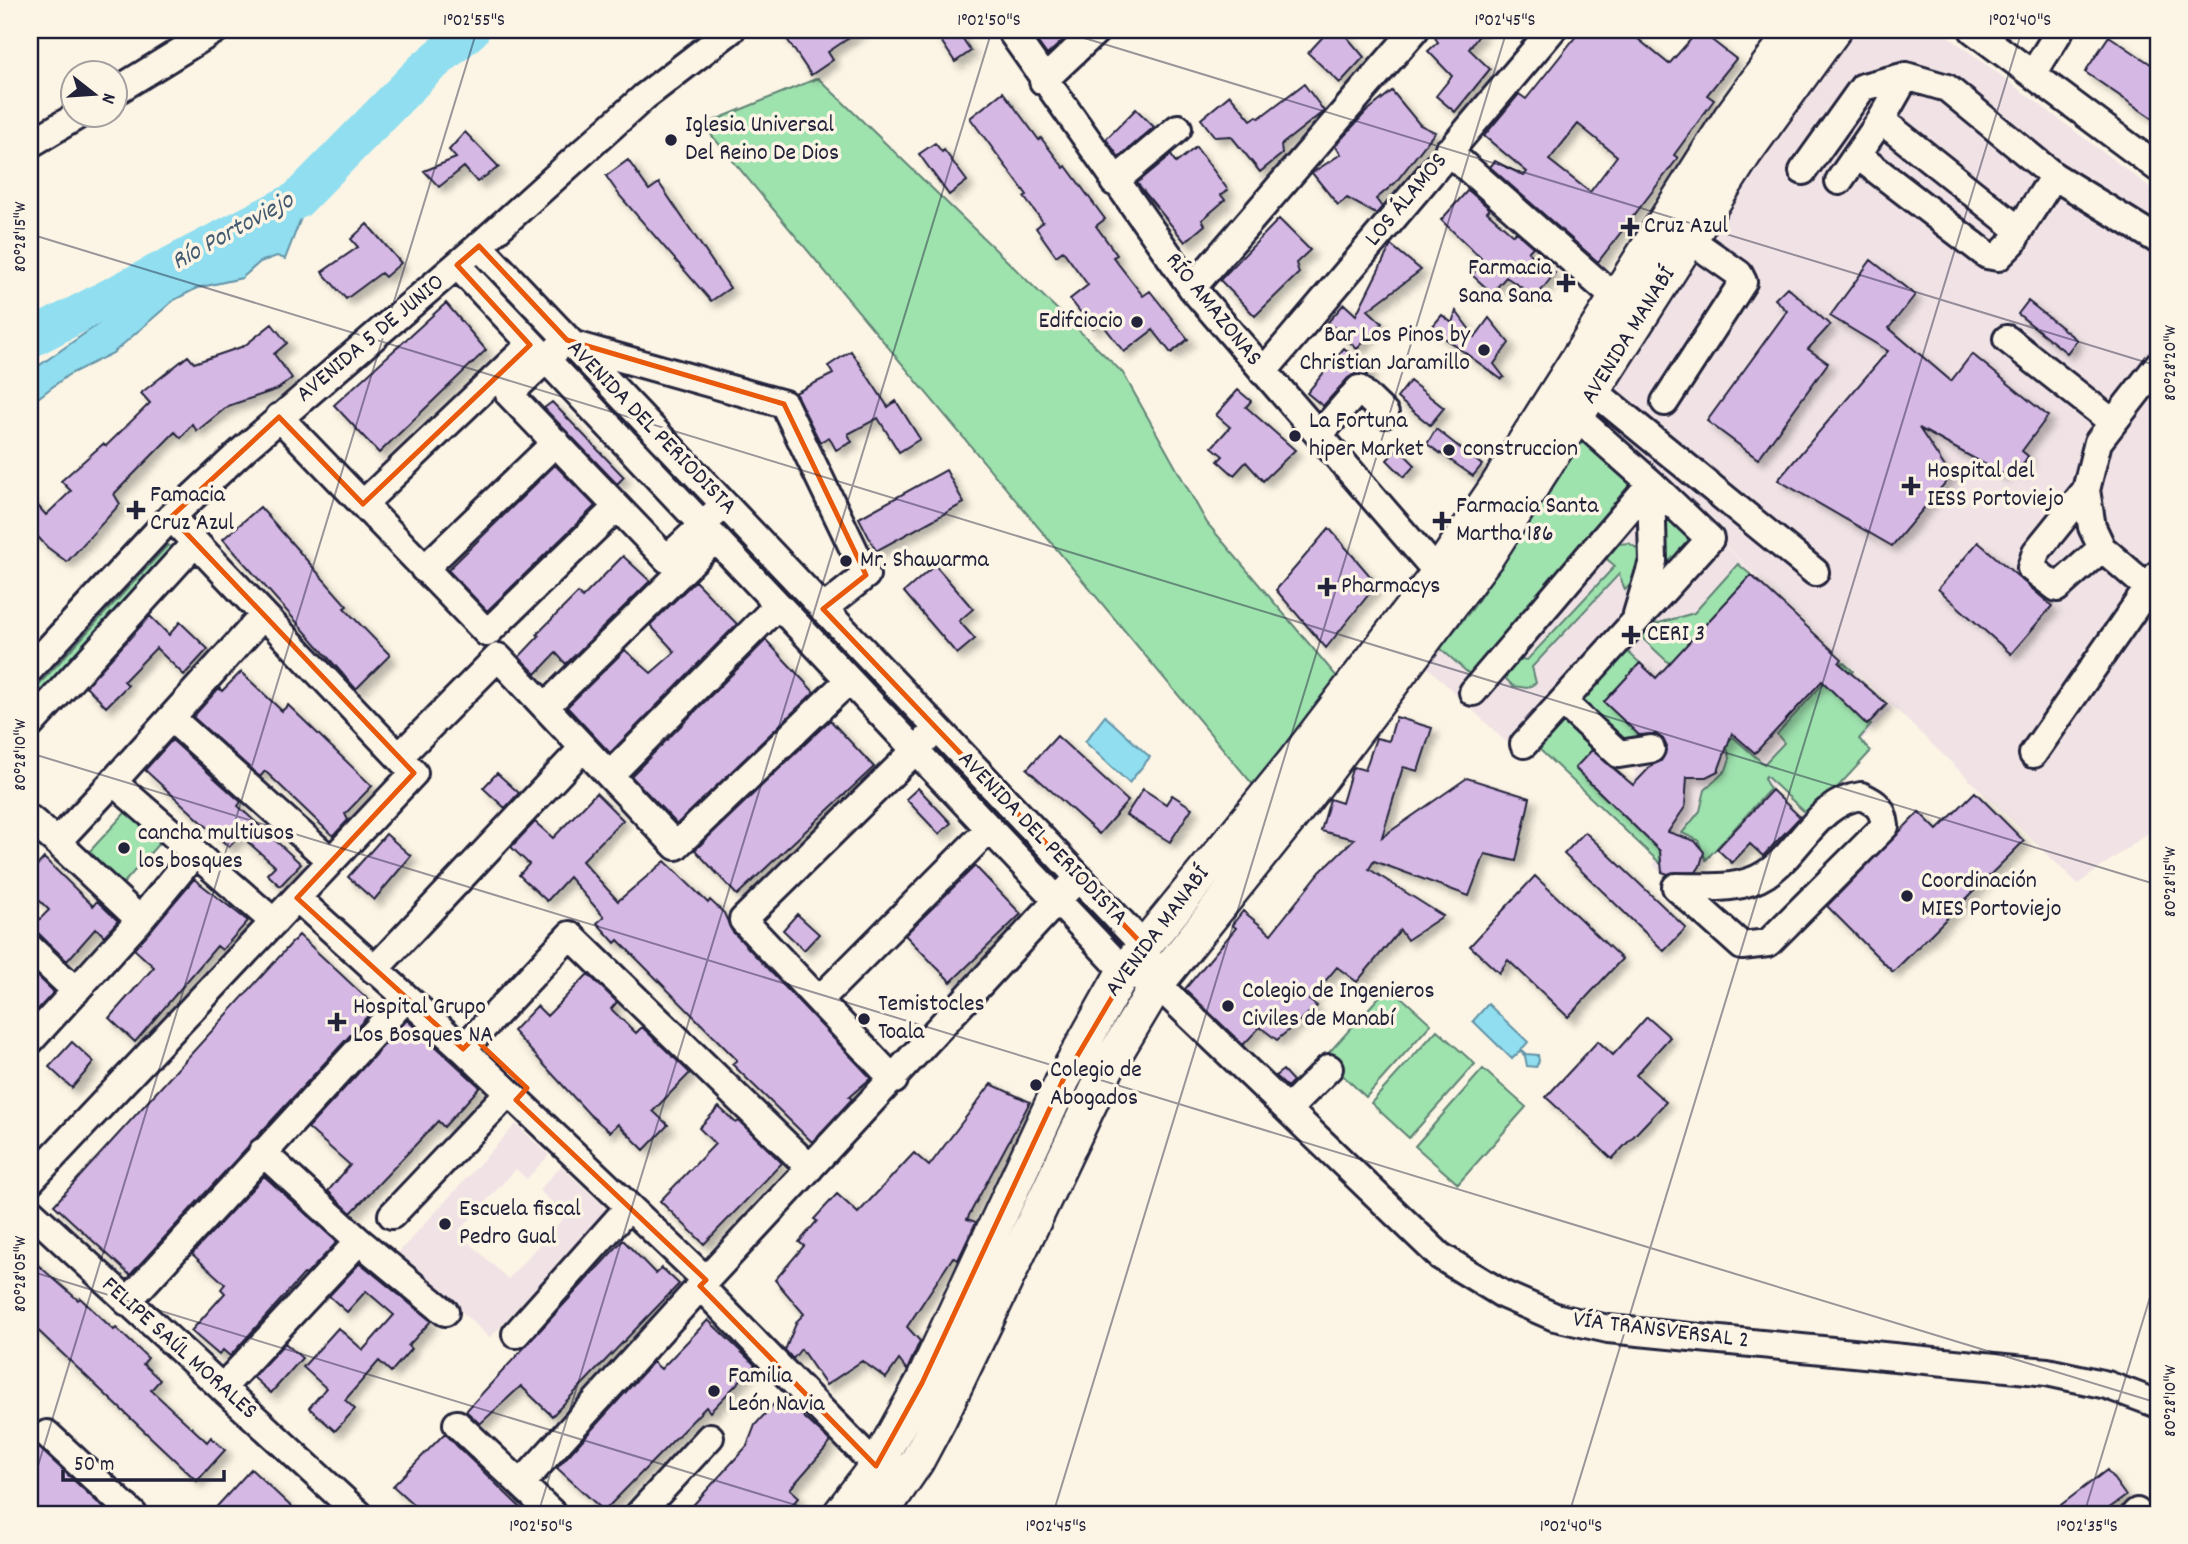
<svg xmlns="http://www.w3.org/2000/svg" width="2188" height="1544" font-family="Dekko,sans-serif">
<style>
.built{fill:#f1e3e5}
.green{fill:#9ee2ae;stroke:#608274;stroke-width:2}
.water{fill:#90deef;stroke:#6493a7;stroke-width:2}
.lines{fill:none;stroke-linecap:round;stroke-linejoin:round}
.river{stroke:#90deef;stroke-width:38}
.building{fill:#d6b8e5;stroke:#22223b;stroke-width:2;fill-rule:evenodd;filter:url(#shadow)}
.minor-casing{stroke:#22223b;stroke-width:32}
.major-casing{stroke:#22223b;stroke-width:38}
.minor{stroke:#fcf5e5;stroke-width:26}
.major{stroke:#fcf5e5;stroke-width:33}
.marked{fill:none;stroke:#e8590c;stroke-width:5;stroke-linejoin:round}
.ticks{fill:none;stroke:#22223b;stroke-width:2;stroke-opacity:0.45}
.poi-dot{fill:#22223b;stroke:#fcf5e5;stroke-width:2.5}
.labels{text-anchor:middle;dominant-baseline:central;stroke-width:7;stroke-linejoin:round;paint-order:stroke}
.poi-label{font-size:24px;fill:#22223b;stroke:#fcf5e5;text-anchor:start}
.street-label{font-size:24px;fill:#22223b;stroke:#fcf5e5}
.water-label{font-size:26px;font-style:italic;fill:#435a71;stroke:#fcf5e5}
.neatline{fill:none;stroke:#22223b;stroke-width:2.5}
.ticks-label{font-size:18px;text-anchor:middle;fill:#22223b}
</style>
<defs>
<filter id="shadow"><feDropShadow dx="6" dy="6" stdDeviation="3.5" flood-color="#0004"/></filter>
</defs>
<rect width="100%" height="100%" fill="#fcf5e5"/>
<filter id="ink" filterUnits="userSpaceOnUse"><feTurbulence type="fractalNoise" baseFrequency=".0143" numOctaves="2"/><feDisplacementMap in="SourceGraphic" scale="14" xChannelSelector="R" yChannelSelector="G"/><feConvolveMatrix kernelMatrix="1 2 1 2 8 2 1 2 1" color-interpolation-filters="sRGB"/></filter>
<g filter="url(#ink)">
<!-- built -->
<path class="built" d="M1856 30H1940L2158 193V826L2078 884 1667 490 1892 708 1861 741 1871 751 1810 817 1776 785 1690 880 1668 879 1654 866 1653 850 1607 808 1637 774 1550 695 1506 742 1422 662 1469 608 1594 421 1676 286 1768 148Z
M516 1124 549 1155 527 1179 516 1169 458 1232 508 1279 566 1215 539 1190 561 1166 608 1210 490 1338 398 1253Z"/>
<!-- green -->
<path class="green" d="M818 78 1123 373 1207 523 1338 678 1254 786 703 125Z
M1586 436 1640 487 1476 680 1440 648 1473 608Z
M1662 504 1702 540 1656 590Z
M1629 543 1639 550C1645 568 1638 577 1625 590L1619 574 1532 667 1536 683 1527 688 1513 686 1504 677 1509 657 1527 660 1615 566 1602 555 1618 544Z
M168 545 176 552 30 712V694Z
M1738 564 1751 575 1670 664 1641 637 1652 625 1694 613Z
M1628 652 1640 663 1604 702 1640 736 1635 742 1615 746 1574 708Z
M1843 662 1853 671 1834 691 1871 725 1859 739 1871 751 1810 817 1766 776 1764 779 1770 789 1706 860 1698 840 1682 833 1700 811 1705 790 1726 770 1730 758 1726 744 1733 737 1764 764 1784 743 1777 734Z
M1571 714 1594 748 1575 769 1660 851 1661 864 1538 748Z
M135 802 169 832 113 895 79 863Z
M1389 986 1431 1024 1366 1097 1324 1058Z
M1437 1030 1475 1064 1409 1138 1371 1103Z
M1483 1069 1526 1107 1458 1184 1415 1146Z"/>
<!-- water -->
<path class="water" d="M288 216 301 218 285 259 277 256 260 262 242 278 197 288 174 300 113 353 68 375 30 404V372L108 317 137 303 166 279Z
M1105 716 1150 757 1129 783 1085 742Z
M1488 1004 1528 1042 1521 1050 1526 1054 1538 1055 1539 1061 1536 1067 1527 1066 1525 1056 1520 1051 1512 1059 1473 1021Z"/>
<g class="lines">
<!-- river -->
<path class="river" d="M30 339 297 200 423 71 471 30"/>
</g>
<!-- building -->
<path class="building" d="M781 30H861L828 52 833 60 811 75Z
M934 30H957L971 51 955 62Z
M1029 30H1074L1047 55Z
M1329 30H1341L1364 57 1340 83 1308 53Z
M1444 30H1483L1469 49 1490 69 1455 112 1436 96 1452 76 1428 51 1438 42 1435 38Z
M1581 30H1627L1669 64 1699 30 1736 59 1707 95 1714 100 1674 155 1678 158 1598 262 1490 167 1495 161 1524 176 1527 172 1484 136 1519 94 1526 99ZM1578 124 1617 156 1590 192 1549 160Z
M2109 36 2158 69V122L2085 72Z
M1304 84 1324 111 1281 145 1282 154 1260 172 1231 136 1215 137 1201 119 1230 95 1251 120 1257 116 1259 118Z
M1392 91 1420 125 1435 132 1395 183 1376 199 1382 207 1376 214 1347 198 1338 205 1312 173 1341 154 1335 146 1366 112Z
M1003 92 1039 140 1041 138 1064 168 1066 166 1105 219 1096 226 1117 255 1113 257 1143 296 1150 291 1188 339 1171 353 1153 330 1124 352 1101 322 1093 328 1070 299 1088 285 1063 251 1056 256 1036 228 1043 222 1024 197 1027 195 970 118Z
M1136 109 1154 127 1119 157 1106 139Z
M465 132 499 167 477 182 464 167 439 187 424 171 456 158 449 150Z
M935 143 942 152 944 150 967 181 949 195 919 154Z
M1196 147 1228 190 1221 195 1225 200 1202 220 1205 225 1185 242 1137 183 1171 155 1176 163Z
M628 160 649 190 659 183 730 288 711 301 620 196 606 176Z
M1468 190 1490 209 1487 212 1513 235 1516 232 1533 247 1528 252 1555 273 1536 297 1506 277 1492 293 1472 275 1484 261 1441 220Z
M1279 219 1310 250 1296 263 1299 273 1255 316 1220 280Z
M367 224 401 263 385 277 381 273 346 299 322 272 358 247 351 239Z
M1391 245 1421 270 1368 310 1382 323 1357 349 1328 322 1344 304 1356 315Z
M1871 260 1915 295 1889 328 1951 381 1972 354 2048 416 2022 451 2028 456 2019 471 2007 467 2004 475 1919 428 1951 476 1892 546 1778 480 1888 351 1830 316Z
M1787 287 1830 325 1808 349 1828 363 1758 459 1707 421 1787 311 1775 299Z
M2028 301 2077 340 2067 353 2018 314Z
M446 303 486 350 379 453 334 405Z
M1456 311 1475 337 1489 318 1509 343 1494 364 1504 377 1501 379 1431 328 1442 315 1452 323Z
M272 324 287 343 274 354 292 378 278 389 228 406 197 431 192 424 181 438 175 432 114 494 120 504 67 562 47 547 30 528V497L46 515 71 491 61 481 103 444 106 446 150 403 141 393 188 356 194 363 244 346Z
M1344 348 1371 370 1366 376 1355 374 1348 378 1323 406 1307 393Z
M851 351 888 407 896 401 920 439 899 452 878 418 848 434 852 442 836 450 829 437 820 442 795 393 833 374 828 366Z
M1410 381 1444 408 1430 425 1397 398Z
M1238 390 1251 401 1246 407 1295 450 1263 481 1246 462 1234 475 1218 461 1223 456 1212 447 1230 427 1216 415Z
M552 402 624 477 617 484 544 408Z
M1436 429 1482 465 1473 476 1427 444Z
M1398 448 1415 465 1404 477 1387 460Z
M555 465 595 506 487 611 448 570Z
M946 470 964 503 876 551 859 518Z
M260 507 347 606 344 608 390 655 356 689 223 539Z
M1329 528 1377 584 1326 648 1276 590Z
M1978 542 2052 606 2011 654 1938 589Z
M623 556 650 581 566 664 556 653 536 674 519 657 539 636 537 634 578 593 582 598Z
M935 565 973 609 959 621 975 639 957 654 904 592Z
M1751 575 1842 659 1839 663 1887 704 1867 725 1822 681 1755 753 1732 733 1718 771 1706 777H1687L1685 807 1668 832 1695 841 1704 852 1700 866 1696 872 1668 874 1662 872 1660 851 1575 768 1592 750 1633 785 1652 765 1661 761 1667 747 1663 739 1656 734 1639 735 1604 702 1640 663 1656 678Z
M695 581 737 624 610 753 567 707 625 650 651 673 675 652 650 625Z
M150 616 169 635 180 622 208 649 184 675 156 648 124 681 128 685 106 707 86 686Z
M766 640 814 692 677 824 631 776Z
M241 672 282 711 288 705 372 786 345 814 348 820 333 836 265 771 260 777 193 717 219 688 222 691Z
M1396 717 1432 728 1418 771 1403 767 1382 837 1467 778 1530 798 1516 861 1485 854 1469 896 1374 861 1369 869 1443 916 1407 940 1400 930 1357 982 1337 967 1309 1000 1317 1006 1277 1040 1260 1027 1243 1045 1185 989 1236 928 1232 925 1243 911 1271 934 1320 872 1354 839 1321 831 1330 799 1342 803 1352 769 1354 767 1365 770 1376 738 1389 741Z
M830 720 874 767 737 895 695 850Z
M1057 736 1128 801 1099 834 1027 769Z
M172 740 241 802 238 806 301 864 280 886 267 874 275 866 240 835 229 847 145 770Z
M497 773 519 793 505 808 483 788Z
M918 788 951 823 939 834 906 799Z
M1143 789 1166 804 1172 795 1192 808 1170 842 1126 815Z
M1772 790 1800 817 1763 856 1750 844 1732 863 1717 849Z
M1975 792 2024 841 1893 972 1827 906 1919 812 1937 830Z
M596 793 623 820 582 861 618 901 665 861 708 903 710 900 724 913 732 931 871 1078 849 1097 852 1099 812 1142 732 1064 737 1060 618 940 615 943 597 923 604 917 569 877 547 901 519 875 529 864 511 847 535 822 553 838Z
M1585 832 1686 928 1664 951 1564 854Z
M386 834 411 856 374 900 348 877Z
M44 858 93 906 97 901 118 921 104 936 96 928 67 961 32 927 49 910 30 891V873Z
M975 866 1021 914 951 982 905 935Z
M1535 876 1622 959 1568 1017 1508 960 1499 973 1470 946Z
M194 879 248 921 222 950 217 946 135 1042 109 1018 154 967 134 949Z
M797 914 819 934 804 950 783 930Z
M299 935 376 1007 130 1275 54 1205Z
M30 969 54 992 30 1018Z
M588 974 617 1002 611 1009 636 1033 642 1027 690 1073 653 1111 668 1125 644 1150 618 1124 610 1132 589 1114 513 1031 537 1006 547 1016Z
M1647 1017 1670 1037 1636 1075 1666 1102 1612 1159 1546 1097 1598 1041 1613 1055Z
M407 1020 480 1087 444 1127 438 1121 351 1213 328 1191 350 1165 308 1128Z
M72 1042 94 1062 72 1088 49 1067Z
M1283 1070 1293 1081 1287 1087 1275 1076Z
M991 1084 1030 1102 967 1219 976 1222 958 1260 953 1257 907 1327 920 1341 907 1370 899 1360 886 1378 862 1361 826 1385 801 1349 793 1359 785 1350 797 1321 804 1314 775 1280 804 1246 799 1242 817 1221 814 1219 837 1194 858 1213 914 1153 929 1166Z
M719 1107 736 1123 739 1121 782 1163 704 1244 660 1201 715 1144 699 1128Z
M264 1176 337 1242 306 1275 304 1274 230 1356 223 1350 219 1355 191 1331 225 1293 221 1289 225 1284 192 1254Z
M623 1240 656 1274 662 1268 679 1284 552 1416 521 1386 480 1424 466 1411Z
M30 1258 78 1300 80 1298 114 1330 116 1328 148 1358 143 1364 160 1380 151 1390 207 1442 211 1437 225 1450 197 1481 30 1323Z
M360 1263 431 1321 408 1346 411 1349 391 1372 379 1361 345 1400 355 1409 335 1431 309 1408 326 1388 303 1367 338 1328 363 1350 394 1315 366 1291 347 1312 329 1296Z
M708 1320 755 1365 710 1412 706 1407 604 1511 557 1468 653 1362 661 1369Z
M285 1343 302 1358 271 1393 253 1377Z
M781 1396 831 1442 790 1489 799 1497 784 1514H685L747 1446 755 1425Z
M445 1433 458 1447 527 1514H424L393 1486Z
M37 1446 108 1512 106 1514H30V1453Z
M251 1469 299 1514H210Z
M2107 1470 2126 1496 2101 1514H2049Z"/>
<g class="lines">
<defs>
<path id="minor" d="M1010 30 1192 288 1438 573 1436 589
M1973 30 2158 168
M2033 74 2060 30
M1043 81 1097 30
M116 91 215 30
M1881 120 2019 230 2054 176
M30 144 77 116
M1448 151 1614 297
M1857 155 1987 255 1998 257 2013 242 2019 230
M1803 171 1863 87 1906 76 1947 88 2054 176 2158 240
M1839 181 1881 120 1906 76
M1114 182 1178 128
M479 246 1143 945 1150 963
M457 265 1124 971 1157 984 1440 1256 1504 1295 1555 1317 1608 1329 2047 1372 2107 1385 2158 1404
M1192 288 1415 30
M2007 339 2111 421
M574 345 784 404 866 575 823 609
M558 348 509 394 667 559 714 514
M1263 372 1552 30
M1578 378 1815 572
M1665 402 1743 282 1739 274 1689 239
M279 417 487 633 617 507
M1319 435 1359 389 1385 414
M2086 490 2036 552 2031 568 2057 588 2102 548
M363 504 530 345
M424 569 556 442
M2148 588 2102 548 2092 527 2086 490 2098 442 2158 365
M1637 614 1653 561 1651 483
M263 616 113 782 274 922
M30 669 171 517 244 449 479 246 644 97 731 30
M1473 692 1651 483 1562 404
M1563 702 1619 754 1651 749
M545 707 714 540
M171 718 331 861
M30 725 195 543
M1524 744 1710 539 1651 483
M2033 754 2158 574
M399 757 498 657 676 846 848 681
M610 775 777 606
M1861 796C1877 803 1883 808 1885 826L1768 943 1742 946 1676 887C1706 887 1740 891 1766 874 1801 851 1817 802 1861 796Z
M30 819 57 842 113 782
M57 842 140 920
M297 898 463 1049 706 1280 1078 878
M30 948 76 991
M374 970 583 748
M819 1000 988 830
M30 1041 140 920 195 853
M463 1049 570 935 810 1168
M894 1080 743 920 927 739
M1288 1109 1329 1068
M30 1181 414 773 171 517
M30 1211 359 1514
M392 1215 508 1093
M359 1241 445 1312
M700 1286 876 1466
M127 1302 406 998
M516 1334 629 1207
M222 1388 359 1241 262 1152
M457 1424 553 1514
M47 1434 133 1514
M521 1484 706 1280
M639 1514 710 1437
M2135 1514 2137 1512"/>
<path id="major" d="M840 1514 876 1466 922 1383 1063 1080 1124 971 1293 763 1438 573 1495 489 1730 118 1794 30
M881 1514 917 1461 940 1418 1107 1068 1157 984 1307 797 1488 555 1745 153 1834 30"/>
</defs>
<!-- minor casing -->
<use href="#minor" class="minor-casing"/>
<!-- major casing -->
<use href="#major" class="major-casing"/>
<!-- minor -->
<use href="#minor" class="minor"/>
<!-- major -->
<use href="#major" class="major"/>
</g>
</g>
<!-- marked area -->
<path class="marked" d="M479 246 567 340 784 404 866 575 823 609 1143 945 1063 1080 922 1383 876 1466 700 1286 706 1280 516 1100 527 1088 474 1038 463 1049 297 898 414 773 171 517 279 417 363 504 530 345 457 265Z"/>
<!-- ticks -->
<path class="ticks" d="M1058 30 2158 366M30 234 2158 885M30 753 2158 1403M30 1271 825 1514M30 1492 477 30M538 1514 992 30M1053 1514 1507 30M1569 1514 2022 30M2084 1514 2158 1271"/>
<!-- markers -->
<g class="poi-dot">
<circle cx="671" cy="140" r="7"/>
<path d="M1626.5 216.5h7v7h7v7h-7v7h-7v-7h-7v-7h7z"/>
<path d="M1562.5 272.5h7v7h7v7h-7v7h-7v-7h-7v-7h7z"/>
<circle cx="1137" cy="322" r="7"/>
<circle cx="1484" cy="350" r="7"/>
<circle cx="1295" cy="436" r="7"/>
<circle cx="1449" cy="450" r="7"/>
<path d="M1907.5 475.5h7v7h7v7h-7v7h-7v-7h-7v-7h7z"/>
<path d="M132.5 499.5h7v7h7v7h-7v7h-7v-7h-7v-7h7z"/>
<path d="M1438.5 510.5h7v7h7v7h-7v7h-7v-7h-7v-7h7z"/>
<circle cx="846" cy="561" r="7"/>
<path d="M1323.5 576.5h7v7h7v7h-7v7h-7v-7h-7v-7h7z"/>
<path d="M1627.5 624.5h7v7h7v7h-7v7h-7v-7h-7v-7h7z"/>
<circle cx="124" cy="848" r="7"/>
<circle cx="1907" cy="896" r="7"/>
<circle cx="1228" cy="1006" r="7"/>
<circle cx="864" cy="1019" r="7"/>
<path d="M333.5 1011.5h7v7h7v7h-7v7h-7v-7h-7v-7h7z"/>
<circle cx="1036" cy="1085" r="7"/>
<circle cx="445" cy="1224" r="7"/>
<circle cx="714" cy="1391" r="7"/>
</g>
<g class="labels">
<!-- poi labels -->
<g class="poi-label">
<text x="685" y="126">Iglesia Universal<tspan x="685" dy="28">Del Reino De Dios</tspan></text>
<text x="1644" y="227">Cruz Azul</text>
<text x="1552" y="269" text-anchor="end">Farmacia<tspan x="1552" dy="28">Sana Sana</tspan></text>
<text x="1123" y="322" text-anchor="end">Edifciocio</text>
<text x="1470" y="336" text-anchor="end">Bar Los Pinos by<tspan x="1470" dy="28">Christian Jaramillo</tspan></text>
<text x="1309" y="422">La Fortuna<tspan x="1309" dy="28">hiper Market</tspan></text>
<text x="1463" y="450">construccion</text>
<text x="1927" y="472">Hospital del<tspan x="1927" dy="28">IESS Portoviejo</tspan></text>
<text x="150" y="496">Famacia<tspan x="150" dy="28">Cruz Azul</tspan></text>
<text x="1456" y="507">Farmacia Santa<tspan x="1456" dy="28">Martha 186</tspan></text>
<text x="860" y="561">Mr. Shawarma</text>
<text x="1341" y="587">Pharmacys</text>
<text x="1647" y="635">CERI 3</text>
<text x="138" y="834">cancha multiusos<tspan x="138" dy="28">los bosques</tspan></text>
<text x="1921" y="882">Coordinación<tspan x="1921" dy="28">MIES Portoviejo</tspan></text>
<text x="1242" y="992">Colegio de Ingenieros<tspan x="1242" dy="28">Civiles de Manabí</tspan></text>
<text x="878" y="1005">Temistocles<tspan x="878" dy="28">Toala</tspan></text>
<text x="353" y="1008">Hospital Grupo<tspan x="353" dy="28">Los Bosques NA</tspan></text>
<text x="1050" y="1071">Colegio de<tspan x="1050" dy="28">Abogados</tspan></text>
<text x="459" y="1210">Escuela fiscal<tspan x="459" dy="28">Pedro Gual</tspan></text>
<text x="728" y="1377">Familia<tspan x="728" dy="28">León Navia</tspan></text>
</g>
<!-- street labels -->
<g class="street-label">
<text transform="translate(1407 200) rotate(-50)">LOS ÁLAMOS</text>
<text transform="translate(1213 310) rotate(51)">RÍO AMAZONAS</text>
<text transform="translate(1629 336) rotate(-58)">AVENIDA MANABÍ</text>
<text transform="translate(371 339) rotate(-40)">AVENIDA 5 DE JUNIO</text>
<text transform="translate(651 428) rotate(46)">AVENIDA DEL PERIODISTA</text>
<text transform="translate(1042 839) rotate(46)">AVENIDA DEL PERIODISTA</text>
<text transform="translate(1158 932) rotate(-53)">AVENIDA MANABÍ</text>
<text transform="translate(1661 1331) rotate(7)">VÍA TRANSVERSAL 2</text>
<text transform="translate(179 1349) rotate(42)">FELIPE SAÚL MORALES</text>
</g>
<!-- water labels -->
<g class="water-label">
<text transform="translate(233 232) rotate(-29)">Río Portoviejo</text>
</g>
</g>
<!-- margin -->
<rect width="2188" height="1544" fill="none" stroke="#fcf5e5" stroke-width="77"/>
<!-- north arrow -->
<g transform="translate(94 94) rotate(107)"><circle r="33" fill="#fcf5e5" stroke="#a5a1a1" stroke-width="2"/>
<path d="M0-5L12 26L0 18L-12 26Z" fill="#22223b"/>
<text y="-10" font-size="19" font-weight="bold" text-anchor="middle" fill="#22223b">N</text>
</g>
<!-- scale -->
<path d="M63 1470v10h161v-10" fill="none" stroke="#22223b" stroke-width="3.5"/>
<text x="74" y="1470" font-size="21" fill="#22223b" stroke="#fcf5e5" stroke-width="5" paint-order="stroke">50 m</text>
<rect x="38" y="38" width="2112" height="1468" class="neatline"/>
<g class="ticks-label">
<text x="474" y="25">1°02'55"S</text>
<text x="989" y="25">1°02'50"S</text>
<text x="1505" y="25">1°02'45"S</text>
<text x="2020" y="25">1°02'40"S</text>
<text transform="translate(19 237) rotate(-90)" y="6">80°28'15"W</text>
<text transform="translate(2169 363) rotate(-90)" y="6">80°28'20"W</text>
<text transform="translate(19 755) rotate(-90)" y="6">80°28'10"W</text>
<text transform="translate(2169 882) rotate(-90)" y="6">80°28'15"W</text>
<text transform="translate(19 1274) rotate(-90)" y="6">80°28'05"W</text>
<text transform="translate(2169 1401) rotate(-90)" y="6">80°28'10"W</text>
<text x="541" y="1531">1°02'50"S</text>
<text x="1056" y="1531">1°02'45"S</text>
<text x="1571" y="1531">1°02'40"S</text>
<text x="2087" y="1531">1°02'35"S</text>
</g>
</svg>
